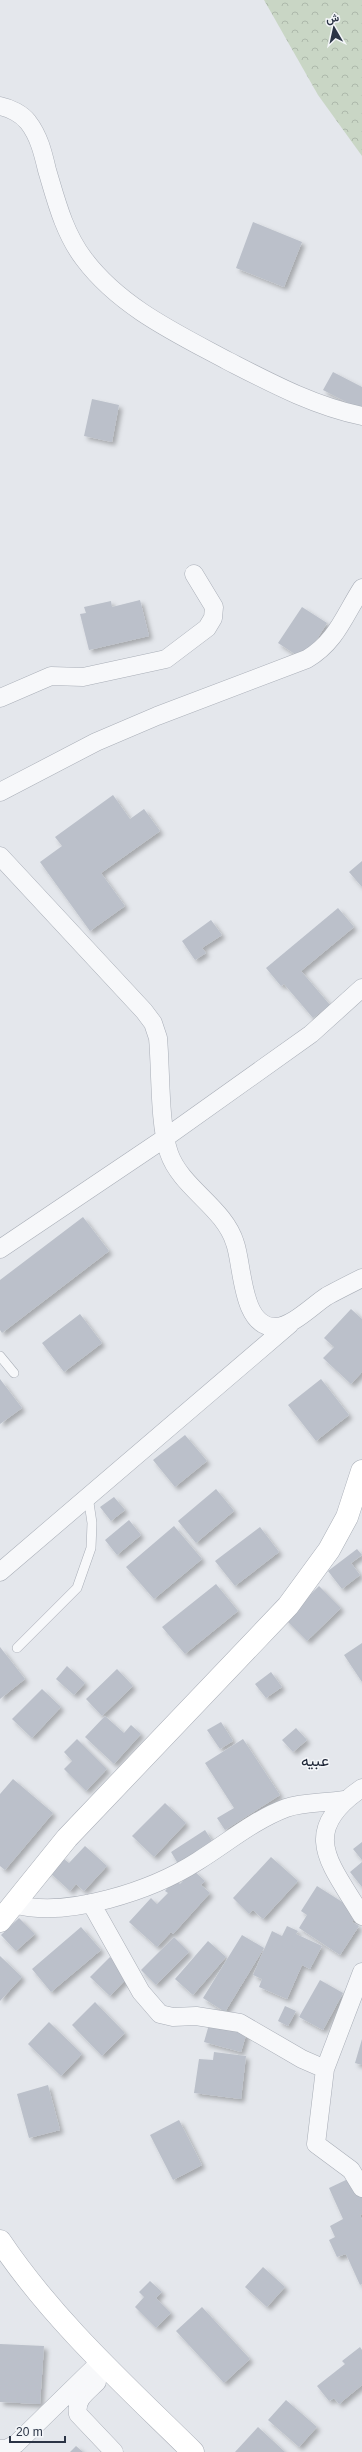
<svg xmlns="http://www.w3.org/2000/svg" width="362" height="2452" font-family="Helvetica,Vazirmatn,sans-serif">
<style>
.forest{fill:url(#forest-crowns)}
.building{fill:#bbc0ca;filter:url(#shadow)}
.lines{fill:none;stroke-linecap:round;stroke-linejoin:round}
.lane-casing{stroke:#a9aeb7;stroke-width:10}
.street-casing{stroke:#a9aeb7;stroke-width:19}
.secondary-casing{stroke:#a9aeb7;stroke-width:23}
.lane{stroke:#f7f8fa;stroke-width:9}
.street{stroke:#f7f8fa;stroke-width:18}
.secondary{stroke:#fff;stroke-width:22}
.labels{text-anchor:middle;dominant-baseline:central;stroke-width:3;stroke-linejoin:round;paint-order:stroke}
.quarter-label{font-size:16px;fill:#1d2536;stroke:#f4f6f9}
</style>
<defs>
<pattern id="forest-crowns" width="20" height="18" patternUnits="userSpaceOnUse"><rect width="20" height="18" fill="#c9d6c5"/><path d="M2 6a3 3 0 1 1 6 0M12 15a3 3 0 1 1 6 0" fill="none" stroke="#adb8ab"/></pattern>
<filter id="shadow"><feDropShadow dx="3.5" dy="3.5" stdDeviation="2" flood-color="#0004"/></filter>
</defs>
<rect width="100%" height="100%" fill="#e4e7ec"/>
<!-- forest -->
<path class="forest" d="M264 0H362V156L318 95Z"/>
<!-- building -->
<path class="building" d="M253 222 302 242 284 287 236 268Z
M333 372 362 387V410L323 390Z
M92 399 119 405 112 442 84 436Z
M140 600 149 636 89 650 80 614 86 613 84 607 111 601 112 607Z
M302 607 327 623 304 660 278 643Z
M113 795 130 819 144 809 160 831 101 873 125 906 90 931 40 862 62 846 55 837Z
M362 861V887L349 872Z
M338 908 354 927 301 971 330 1005 313 1018 284 984 281 986 266 968Z
M211 920 222 935 202 948 206 953 195 960 182 941Z
M83 1217 109 1251 2 1333 0 1330V1280Z
M351 1309 362 1319V1372L351 1384 323 1358 334 1347 324 1338Z
M80 1314 102 1343 64 1372 42 1343Z
M0 1379 22 1408 0 1424Z
M321 1379 349 1415 316 1441 288 1405Z
M185 1435 207 1461 175 1487 153 1460Z
M216 1489 234 1511 196 1543 178 1521Z
M114 1497 125 1510 111 1521 100 1507Z
M129 1520 141 1535 117 1555 105 1540Z
M174 1526 202 1559 154 1599 126 1567Z
M260 1527 279 1552 235 1586 215 1561Z
M357 1549 362 1555 351 1563 360 1575 342 1589 328 1571Z
M216 1584 238 1611 185 1654 162 1627Z
M319 1586 341 1608 307 1641 285 1619Z
M362 1643V1682L344 1655Z
M0 1647 25 1679 0 1699Z
M67 1666 85 1683 74 1695 56 1679Z
M117 1669 133 1686 102 1716 86 1699Z
M271 1672 282 1687 266 1698 255 1684Z
M42 1689 61 1707 32 1738 12 1719Z
M105 1716 124 1733 131 1725 141 1734 114 1764 85 1737Z
M221 1722 233 1741 220 1749 207 1730Z
M296 1728 307 1740 293 1752 282 1740Z
M77 1739 107 1769 86 1791 64 1769 72 1761 64 1752Z
M243 1739 280 1795 225 1830 217 1818 234 1808 205 1763Z
M13 1779 53 1813 5 1870 0 1866V1794Z
M165 1803 186 1823 154 1857 132 1836Z
M205 1830 214 1844 180 1867 171 1852Z
M362 1842V1860L353 1849Z
M85 1846 107 1866 84 1891 76 1884 70 1891 47 1870 60 1856 69 1863Z
M271 1857 298 1881 263 1919 253 1910 249 1914 233 1898Z
M362 1862V1887L350 1872Z
M193 1870 205 1881 201 1885 210 1893 173 1934 171 1932 157 1947 129 1922 151 1898 157 1904 168 1893 165 1891 175 1879 180 1884Z
M317 1886 358 1912 352 1922 359 1926 340 1955 299 1928 307 1915 301 1911Z
M19 1918 35 1934 16 1951 1 1935Z
M287 1926 298 1931 296 1934 322 1946 310 1969 302 1965 287 1999 259 1987 262 1979 253 1975 272 1931 282 1936Z
M81 1927 101 1950 51 1992 32 1969Z
M242 1935 264 1948 225 2012 203 1998Z
M174 1937 189 1952 156 1985 141 1970Z
M208 1941 226 1957 193 1995 175 1979Z
M0 1956 22 1977 0 2001Z
M110 1957 129 1976 110 1996 90 1977Z
M320 1980 343 1993 323 2030 299 2017Z
M95 2002 125 2033 102 2056 72 2025Z
M285 2006 296 2011 288 2026 278 2021Z
M210 2021 247 2032 241 2052 204 2042Z
M49 2022 82 2054 61 2076 28 2044Z
M362 2039V2065L355 2063Z
M214 2052 246 2056 241 2099 194 2093 199 2059 213 2060Z
M48 2085 60 2130 29 2138 17 2094Z
M179 2120 202 2165 173 2180 150 2135Z
M348 2179 362 2196V2214L360 2215 362 2220V2284L360 2285 346 2254 337 2257 329 2240 335 2237 330 2226 343 2219 329 2188Z
M263 2267 285 2287 267 2307 245 2287Z
M150 2281 162 2292 156 2298 171 2313 156 2328 135 2307 144 2297 139 2292Z
M202 2307 250 2359 224 2383 176 2331Z
M0 2344 44 2346 40 2404 0 2402Z
M360 2347 362 2350V2385L339 2404 334 2398 329 2401 317 2386 345 2364 342 2361Z
M286 2400 317 2427 299 2447 268 2420Z
M258 2427 285 2452H235Z
M76 2446 83 2452H70Z"/>
<g class="lines">
<defs>
<path id="lane" d="M0 1356 14 1373
M17 1648 77 1588 91 1548 92 1523 88 1496"/>
<path id="street" d="M0 106C10 108 22 114 28 122 39 136 43 153 47 170 56 200 64 233 84 259 120 307 176 333 228 361 271 383 314 406 362 416
M0 698 51 676 83 677 166 659 207 628 213 618 214 607 194 574
M0 792 96 742 157 716 307 659C336 642 344 616 362 588
M0 856 144 1011 153 1023 158 1038C161 1070 159 1124 169 1153 181 1188 224 1207 235 1243 243 1265 241 1327 275 1327 292 1327 313 1305 327 1296 338 1290 350 1284 362 1278
M0 1249 165 1138 311 1034 362 988
M0 1572 290 1324
M362 1788C297 1832 331 1864 362 1916
M91 1903 141 1992 160 2014 173 2017 196 2016 240 2023 302 2059 325 2069
M14 1904C67 1919 153 1890 198 1861 227 1843 254 1820 286 1808 303 1802 326 1803 343 1800
M362 1972 325 2069 316 2144 351 2170 362 2188
M97 2382C87 2392 75 2399 78 2414L114 2452
M0 2449H6L16 2444 100 2362"/>
<path id="secondary" d="M0 1921 67 1838 288 1606 329 1550 347 1517 362 1471
M0 2241C53 2320 125 2385 193 2452"/>
</defs>
<!-- lane casing -->
<use href="#lane" class="lane-casing"/>
<!-- street casing -->
<use href="#street" class="street-casing"/>
<!-- secondary casing -->
<use href="#secondary" class="secondary-casing"/>
<!-- lane -->
<use href="#lane" class="lane"/>
<!-- street -->
<use href="#street" class="street"/>
<!-- secondary -->
<use href="#secondary" class="secondary"/>
</g>
<g class="labels">
<!-- quarter labels -->
<g class="quarter-label">
<text x="315" y="1760">عبيه</text>
</g>
</g>
<!-- north arrow -->
<g transform="translate(334 28) rotate(351)" stroke="#f4f6f9" stroke-width="3" paint-order="stroke">
<path d="M0-3L7 15L0 10L-7 15Z" fill="#2b3445"/>
<text y="-6" font-size="11" font-weight="bold" text-anchor="middle" fill="#2b3445">ش</text>
</g>
<!-- scale -->
<path d="M10 2436v6h55v-6" fill="none" stroke="#2b3445" stroke-width="2"/>
<text x="16" y="2436" font-size="12" fill="#2b3445" stroke="#f4f6f9" stroke-width="3" paint-order="stroke">20 m</text>
</svg>
